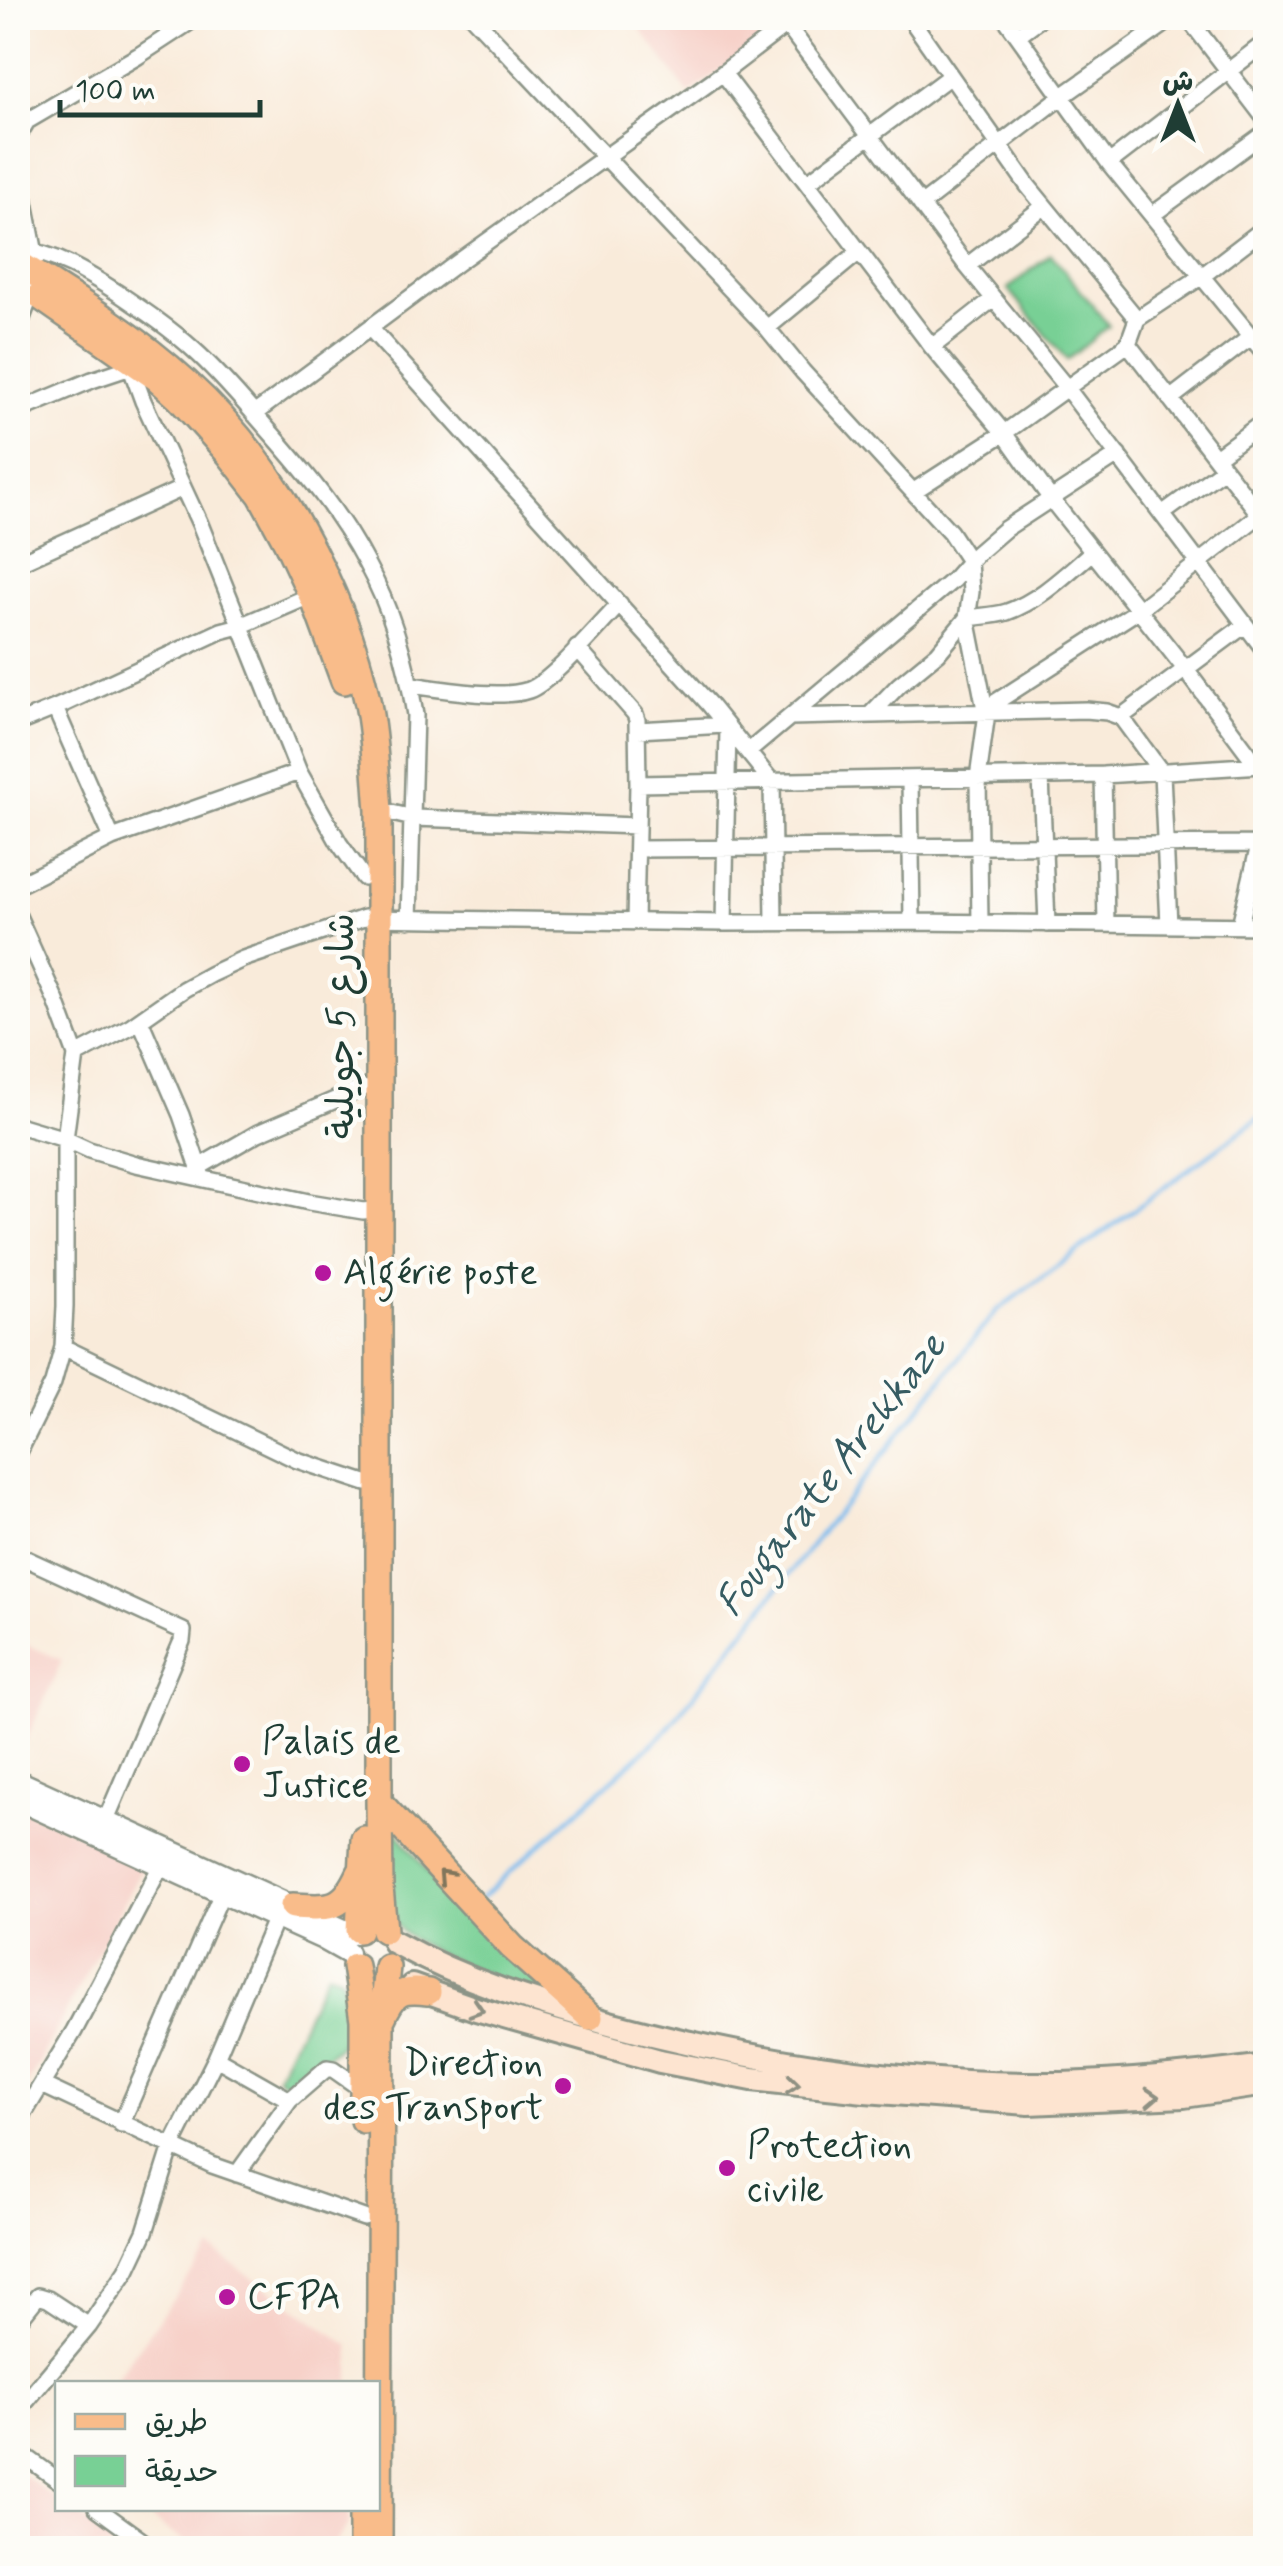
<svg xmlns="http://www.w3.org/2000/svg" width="1283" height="2566" font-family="Mynerve,'Playpen Sans Arabic',sans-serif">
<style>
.built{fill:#f7d1c9}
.green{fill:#78d095;stroke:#4c8664;stroke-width:2.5}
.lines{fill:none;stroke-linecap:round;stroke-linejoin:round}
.stream{stroke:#79bbee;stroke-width:4}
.minor-casing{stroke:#8c9487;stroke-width:20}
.tertiary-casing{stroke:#8c9487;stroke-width:25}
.secondary-casing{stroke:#8c9487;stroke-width:28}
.primary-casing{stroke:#8c9487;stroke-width:30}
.minor{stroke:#fff;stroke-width:15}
.tertiary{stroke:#fff;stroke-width:20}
.secondary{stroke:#fde4d0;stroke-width:22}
.primary{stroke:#f9bc8a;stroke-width:25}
.oneway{stroke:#81765b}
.oneway2{stroke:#8e9082}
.poi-dot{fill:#b5179e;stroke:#fdfcf7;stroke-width:4}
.labels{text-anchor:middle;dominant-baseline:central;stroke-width:9;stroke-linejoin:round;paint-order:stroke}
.street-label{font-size:38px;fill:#1f3d34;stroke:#fdfcf7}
.poi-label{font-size:38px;fill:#1f3d34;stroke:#fdfcf7;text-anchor:start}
.water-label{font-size:40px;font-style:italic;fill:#365c62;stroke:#fdfcf7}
</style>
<rect width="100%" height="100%" fill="#fdfcf7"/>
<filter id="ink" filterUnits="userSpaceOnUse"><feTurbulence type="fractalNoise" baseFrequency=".01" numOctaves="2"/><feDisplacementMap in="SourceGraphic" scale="20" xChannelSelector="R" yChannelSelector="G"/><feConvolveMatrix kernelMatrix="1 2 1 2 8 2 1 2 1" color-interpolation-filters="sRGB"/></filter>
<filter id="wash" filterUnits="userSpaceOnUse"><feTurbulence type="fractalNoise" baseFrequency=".0048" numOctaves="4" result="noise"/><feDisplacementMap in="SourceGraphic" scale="40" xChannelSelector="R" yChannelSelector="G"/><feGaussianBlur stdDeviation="2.25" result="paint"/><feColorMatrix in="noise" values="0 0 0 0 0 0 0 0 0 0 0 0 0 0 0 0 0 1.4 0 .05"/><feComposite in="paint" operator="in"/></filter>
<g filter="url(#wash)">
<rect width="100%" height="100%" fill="#f9ebda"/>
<!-- built -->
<path class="built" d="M632 18H789L689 94Z
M18 1641 62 1660 18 1759Z
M18 1807 144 1864 18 2102Z
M210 2248 350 2346V2383H113Z
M18 2471 57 2500 58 2508 70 2509 125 2548H18Z
M137 2509H349V2524L331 2548H193Z"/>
<!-- green -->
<path class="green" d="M1051 254 1109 326 1067 360 1008 289Z
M385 1817 453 1904 571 2007C537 1993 413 1952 397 1925 387 1906 387 1841 385 1817Z
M327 1972 340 1976 350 2003 352 2034 291 2088 277 2076Z"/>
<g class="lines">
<!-- stream -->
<path class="stream" d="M480 1899 664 1733 996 1311 1266 1113"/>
</g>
</g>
<g filter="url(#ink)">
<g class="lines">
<defs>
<path id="minor" d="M474 18 767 328 803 372 950 532 969 561 971 592 967 618 985 709
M910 18 1028 186 1137 319
M1005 18 1109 163 1266 355
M1188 18 1266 120
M786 24 967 266 1066 387 1266 652
M1018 35 1041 18
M723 73 932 347 1004 433 1051 499 1186 670 1257 765
M18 136 27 121 138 56 196 18
M1109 163 1266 42
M18 166 36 259
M808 182 950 76
M921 205 1061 97 1173 18
M1152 215 1266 132
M18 249C56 253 89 274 121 295 146 312 171 329 194 350 222 375 247 406 272 434 307 474 341 515 366 563 392 610 407 662 415 715L409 920
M967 266 1043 207
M370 328 709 704 772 782 774 922
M767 328 859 252
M18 329 34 286
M1128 344 1260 515
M932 347 993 299
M128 360 143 401 200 524 299 772 339 843 364 878
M1170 399 1252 336
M18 411 92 380 131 367
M254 414 457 263 723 73 795 18
M1216 457 1266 420
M914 491 1004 433 1128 344 1137 319 1202 276 1266 227
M1162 514 1224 469
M18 563 183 488
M577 648 635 714 637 720 638 784 635 922
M410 685C442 689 500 700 529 690 552 682 600 624 620 604
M55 708 112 838 299 772
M870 715 899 685 938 653 967 618C980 616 994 616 1007 612 1039 601 1066 574 1092 552
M790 717 1086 710 1107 712 1121 717 1162 773 1169 925
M1121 717 1245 625
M18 723 55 708 221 631 240 626 312 595
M638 730 725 725
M748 752 953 580 976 554 1005 529 1118 455
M1103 775 1106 924
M1041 777 1047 924
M638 784 1103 775 1262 765
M379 810 413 818 637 826
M637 849 1258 844
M18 885 112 838
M18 916 56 1001 76 1055 65 1139V1306L63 1347 53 1383 18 1454
M912 922 1266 926
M724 923 728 728
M980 923 978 778 987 713 985 709 1137 611 1266 510
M1240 925 1266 816
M140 1020 181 1115 201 1174
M76 1055 131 1026 184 989 211 974 243 959 364 918 724 923 912 922 910 780
M18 1125 65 1139 89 1150 136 1164 309 1202 363 1211 380 1209
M199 1167 258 1133 363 1088
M63 1347 297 1460 366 1483
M18 1555 183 1631 182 1641 102 1829
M216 2058 290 2100
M42 2085 212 2165 364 2218
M18 2123 74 2031 165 1858
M121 2124 222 1893
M237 2174 290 2100 327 2068 333 2069 363 2090
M18 2321 38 2296 48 2299 89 2326
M18 2411 89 2326 127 2270 145 2232 172 2146 216 2058 276 1917
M18 2451 58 2480
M97 2508 152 2548"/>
<path id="tertiary" d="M18 1781 353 1934
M18 1800 323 1939 348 1953"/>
<path id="secondary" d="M394 1942C466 1982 534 2002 613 2024 759 2063 910 2086 1062 2084 1130 2082 1198 2075 1266 2066
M412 1986 476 2009 660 2061 752 2079 865 2091 1029 2103 1184 2096 1266 2084"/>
<path id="primary" d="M18 263C76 299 135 335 186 382 274 461 344 588 368 704 375 739 376 775 379 810V1802L380 1888 384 1930
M39 296 157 378 179 398 230 455 261 495 286 541 316 605 344 681
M379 1802 512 1947 590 2017
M293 1906C331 1908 343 1910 360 1873
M359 1930 364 1839
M355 1966 363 2020V2120
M383 2017C394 1992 401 1989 428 1992
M362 2548V2508
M379 2548 381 2022 387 1967"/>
</defs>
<!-- minor casing -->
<use href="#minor" class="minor-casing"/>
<!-- tertiary casing -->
<use href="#tertiary" class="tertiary-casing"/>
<!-- secondary casing -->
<use href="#secondary" class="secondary-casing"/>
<!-- primary casing -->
<use href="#primary" class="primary-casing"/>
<!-- minor -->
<use href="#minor" class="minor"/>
<!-- tertiary -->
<use href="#tertiary" class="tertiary"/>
<!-- secondary -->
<use href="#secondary" class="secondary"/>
<!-- primary -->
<use href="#primary" class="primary"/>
</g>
<!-- one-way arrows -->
<defs><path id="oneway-chevron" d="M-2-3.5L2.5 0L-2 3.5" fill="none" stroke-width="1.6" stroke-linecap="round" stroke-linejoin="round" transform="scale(2.5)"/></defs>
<use class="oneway" href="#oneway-chevron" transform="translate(445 1876) rotate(-133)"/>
<g class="oneway2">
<use href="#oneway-chevron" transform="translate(477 2009) rotate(18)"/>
<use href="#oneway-chevron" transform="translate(793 2084) rotate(6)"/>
<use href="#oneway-chevron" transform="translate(1152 2097) rotate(-3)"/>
</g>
</g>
<!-- markers -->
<g class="poi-dot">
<circle cx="323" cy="1273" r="10"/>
<circle cx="242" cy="1764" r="10"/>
<circle cx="563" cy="2086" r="10"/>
<circle cx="727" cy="2168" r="10"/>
<circle cx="227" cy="2297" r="10"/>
</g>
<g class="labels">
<!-- street labels -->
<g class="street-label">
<text transform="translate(342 1026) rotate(-90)">شارع 5 جويلية</text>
</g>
<!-- poi labels -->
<g class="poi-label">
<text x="343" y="1273">Algérie poste</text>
<text x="262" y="1742">Palais de<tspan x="262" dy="44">Justice</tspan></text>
<text x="543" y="2064" text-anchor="end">Direction<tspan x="543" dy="44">des Transport</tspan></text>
<text x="747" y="2146">Protection<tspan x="747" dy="44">civile</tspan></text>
<text x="247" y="2297">CFPA</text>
</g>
<!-- water labels -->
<g class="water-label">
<text transform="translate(832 1475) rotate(-52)">Fougarate Arekkaze</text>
</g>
</g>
<!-- margin -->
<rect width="1283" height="2566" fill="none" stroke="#fdfcf7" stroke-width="60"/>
<!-- legend -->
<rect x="55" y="2381" width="325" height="130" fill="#fdfcf7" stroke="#a4b0a9" stroke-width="2.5"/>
<rect x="75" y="2414" width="50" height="15" fill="#f9bc8a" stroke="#a4b0a9" stroke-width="2.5"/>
<text x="145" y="2431" font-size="30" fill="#1f3d34">طريق</text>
<rect x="75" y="2456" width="50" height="30" fill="#78d095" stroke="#a4b0a9" stroke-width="2.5"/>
<text x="145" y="2481" font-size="30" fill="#1f3d34">حديقة</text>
<!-- north arrow -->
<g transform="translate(1178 105)" stroke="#fdfcf7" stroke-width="8" paint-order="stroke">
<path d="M0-8L18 38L0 25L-18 38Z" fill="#1f3d34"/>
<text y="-15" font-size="28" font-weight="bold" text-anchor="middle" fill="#1f3d34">ش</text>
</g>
<!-- scale -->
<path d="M60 100v15h200v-15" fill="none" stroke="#1f3d34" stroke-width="5"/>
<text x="75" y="100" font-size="30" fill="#1f3d34" stroke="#fdfcf7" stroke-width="8" paint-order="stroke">100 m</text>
</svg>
